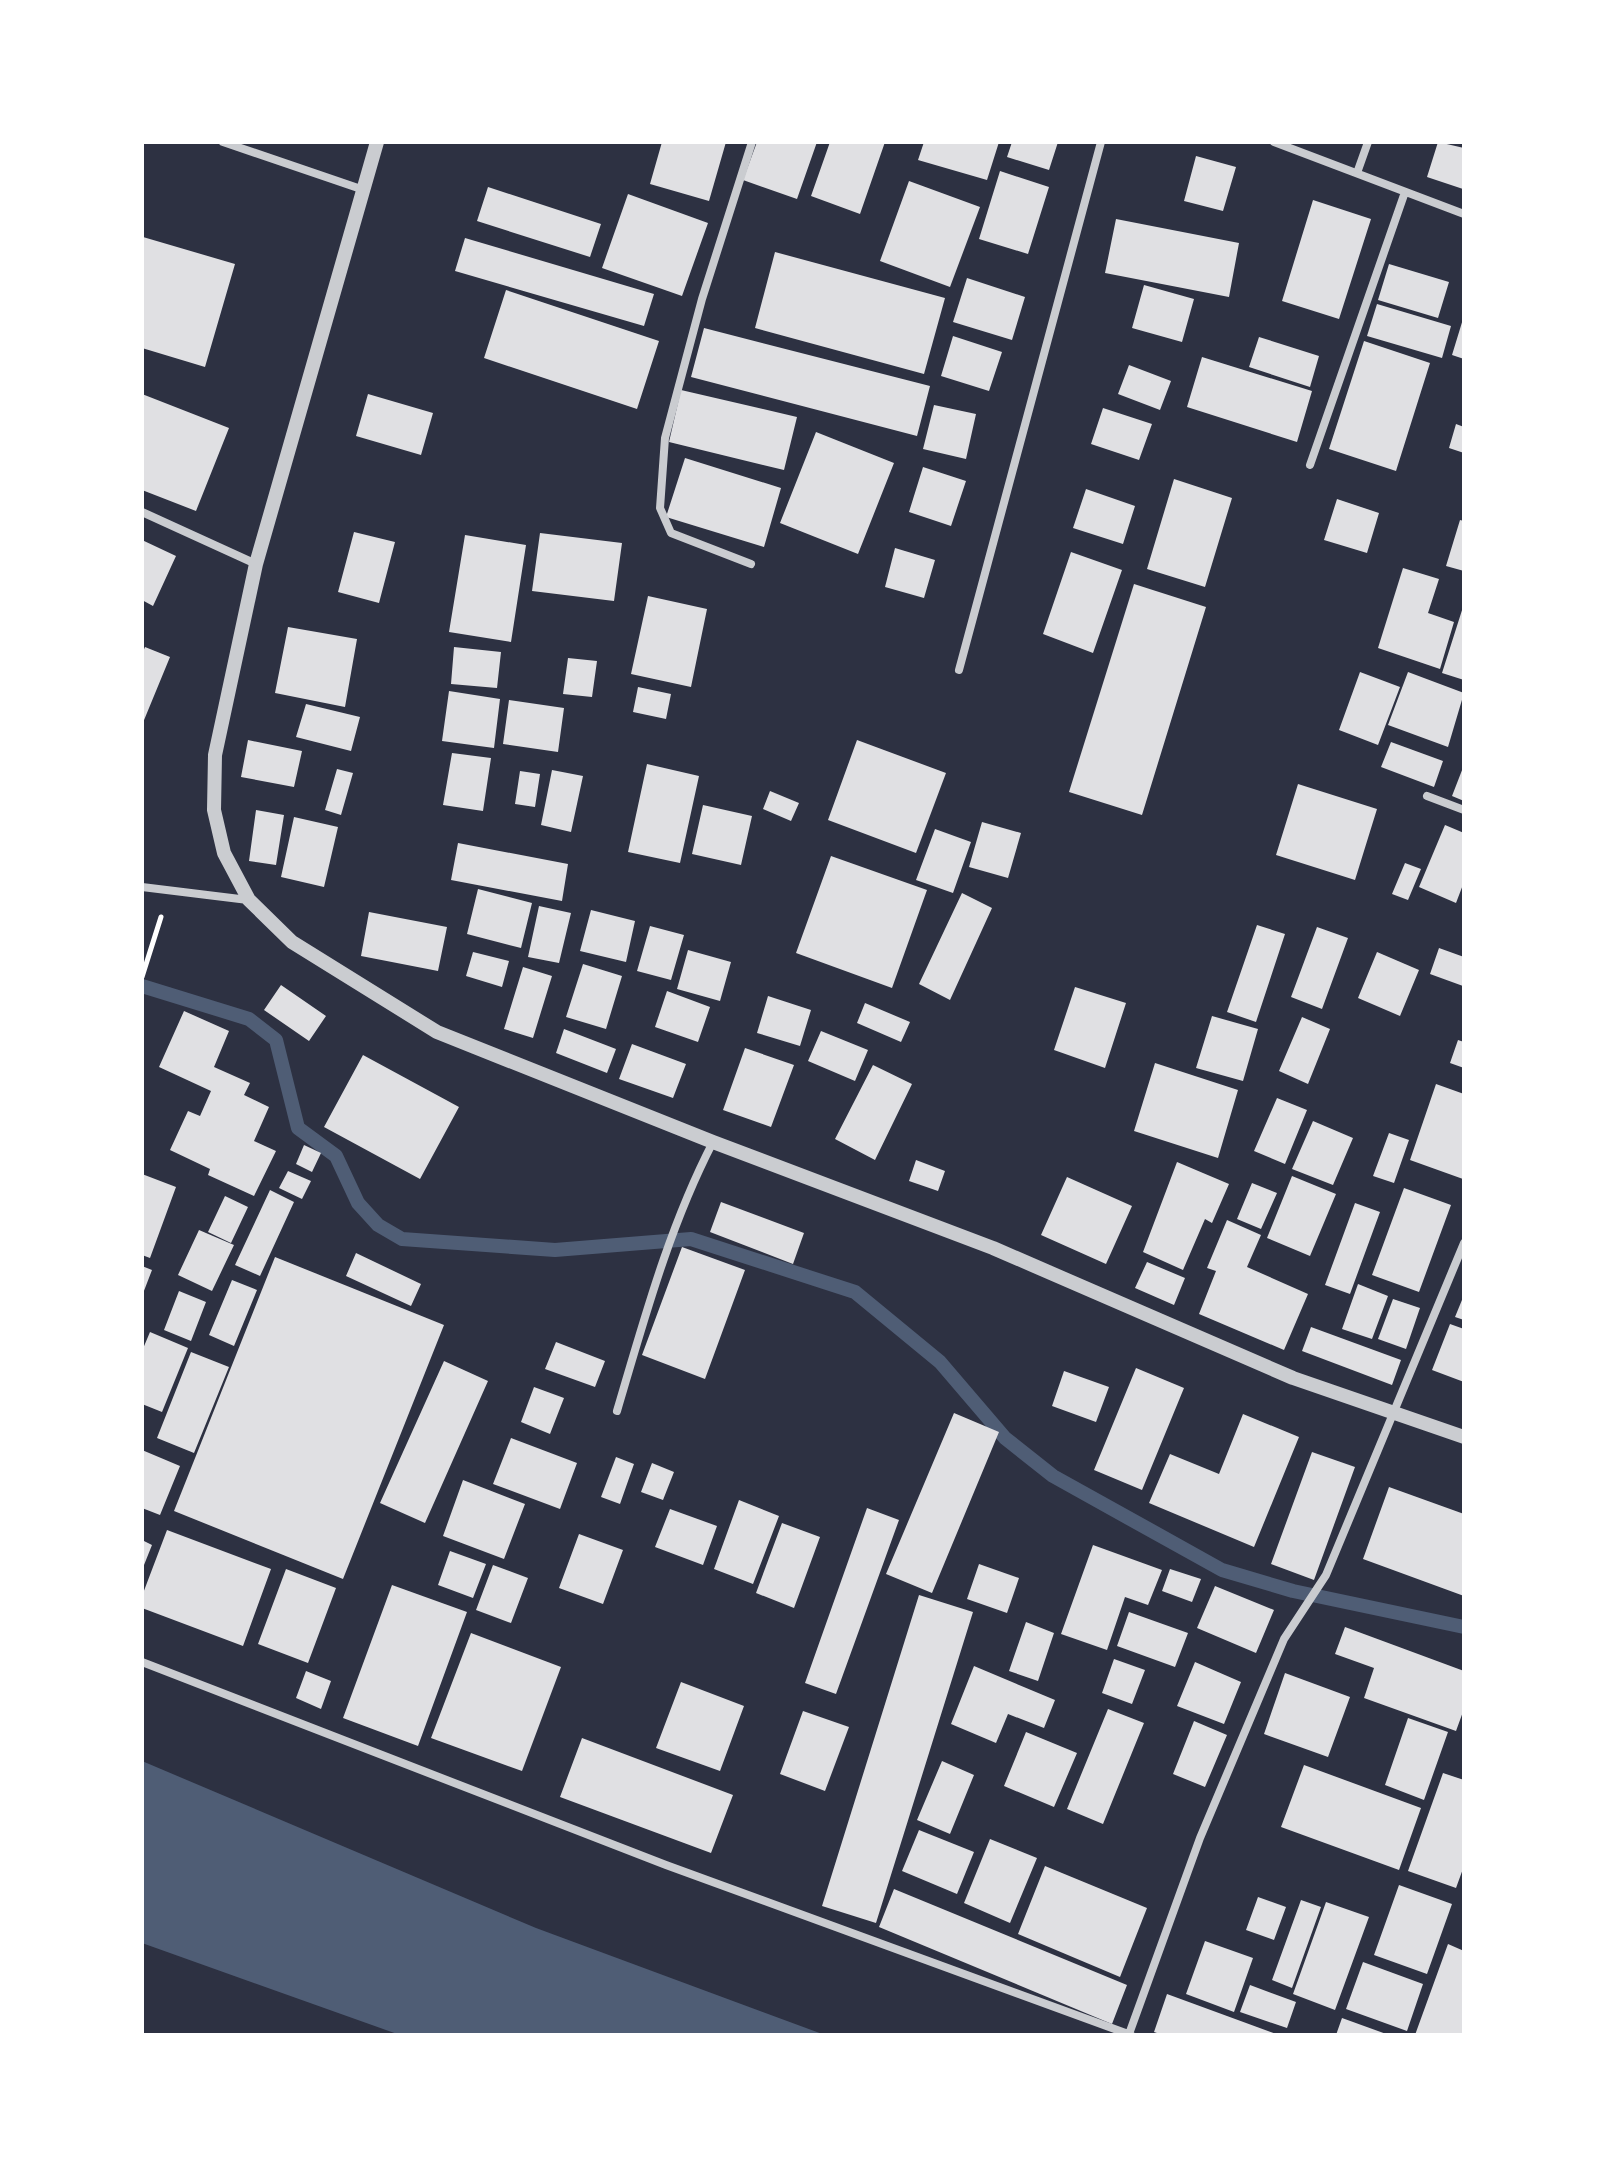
<svg xmlns="http://www.w3.org/2000/svg" width="1606" height="2177" font-family="'Public Sans',sans-serif">
<style>
.water{fill:#4f5d75}
.lines{fill:none;stroke-linecap:round;stroke-linejoin:round}
.stream{stroke:#4f5d75;stroke-width:14}
.building{fill:#e0e0e3}
.path{stroke:#fff;stroke-width:5}
.minor{stroke:#caccd0;stroke-width:8}
.tertiary{stroke:#caccd0;stroke-width:14}
</style>
<rect width="100%" height="100%" fill="#2d3142"/>
<!-- water -->
<path class="water" d="M142 1761 536 1928 825 2035H400L142 1943Z"/>
<g class="lines">
<!-- stream -->
<path class="stream" d="M142 986 249 1019 276 1040 298 1128 336 1156 358 1203 378 1225 402 1239 555 1250 691 1239 855 1292 940 1362 1005 1438 1053 1476 1222 1570 1293 1591 1464 1627"/>
</g>
<!-- building -->
<path class="building" d="M662 142H726L709 201 650 184Z
M757 142H817L797 199 743 180Z
M830 142H885L860 214 811 196Z
M924 142H999L987 180 918 160Z
M1012 142H1058L1049 170 1007 157Z
M1438 142 1464 148 1463 189 1427 177Z
M1196 156 1236 167 1223 211 1184 201Z
M1000 171 1049 187 1028 254 979 239Z
M909 181 980 207 950 287 880 261Z
M488 187 601 224 590 257 477 221Z
M628 194 708 223 682 296 602 268Z
M1313 200 1371 219 1339 319 1282 301Z
M1116 219 1239 243 1229 297 1105 273Z
M143 237 235 264 205 367 142 348Z
M465 238 654 294 644 326 455 271Z
M775 252 945 298 924 374 755 328Z
M1389 264 1449 282 1438 318 1378 300Z
M967 278 1025 297 1012 340 953 322Z
M1144 285 1194 299 1182 342 1132 328Z
M506 290 659 341 637 409 484 358Z
M1377 304 1451 326 1442 358 1367 336Z
M1463 319H1464V359L1452 355Z
M704 328 930 386 917 436 691 377Z
M953 336 1002 352 989 391 941 376Z
M1259 337 1319 356 1310 387 1249 367Z
M1364 341 1430 363 1396 471 1329 449Z
M1202 357 1312 391 1297 442 1187 407Z
M1129 365 1171 381 1160 410 1118 394Z
M681 390 797 417 784 470 669 442Z
M142 394 229 428 196 511 142 490Z
M368 394 433 413 421 455 356 436Z
M934 405 976 414 966 459 923 449Z
M1103 408 1152 424 1139 460 1091 444Z
M1456 424 1464 427V453L1449 448Z
M816 432 894 463 858 554 780 523Z
M685 458 781 488 764 547 666 517Z
M923 467 966 481 951 526 909 512Z
M1174 479 1232 498 1205 587 1147 569Z
M1086 489 1135 506 1123 544 1073 528Z
M1337 499 1379 513 1367 553 1324 540Z
M1460 520 1464 521V571L1446 566Z
M354 532 395 542 379 603 338 592Z
M540 533 622 543 614 601 532 591Z
M465 535 526 545 511 642 449 632Z
M142 540 176 556 153 606 142 600Z
M895 548 935 560 924 598 885 587Z
M1071 552 1122 570 1093 653 1043 634Z
M1403 568 1439 579 1428 613 1454 622 1440 669 1378 648Z
M1134 584 1206 607 1142 815 1069 792Z
M648 596 707 609 691 687 631 674Z
M1463 607H1464V680L1442 673Z
M288 627 357 639 345 707 275 693Z
M145 647 170 657 142 725V654Z
M454 647 501 652 497 688 451 684Z
M568 658 597 661 592 697 563 694Z
M1360 672 1400 687 1378 745 1339 730Z
M1408 672 1464 693 1448 747 1388 725Z
M638 687 671 694 666 719 633 712Z
M449 691 500 699 494 748 442 741Z
M509 700 564 708 558 752 503 744Z
M306 704 360 717 351 751 296 737Z
M248 740 302 751 294 787 241 777Z
M857 740 946 773 916 853 828 820Z
M1391 742 1443 761 1434 787 1381 767Z
M452 753 491 758 483 811 443 805Z
M647 764 699 776 680 863 628 852Z
M1464 765V801L1452 796Z
M337 769 353 773 341 815 325 810Z
M552 770 583 776 571 832 541 825Z
M520 771 540 774 535 807 515 804Z
M1298 784 1377 809 1355 880 1276 855Z
M770 791 799 803 791 821 763 809Z
M703 805 752 816 741 865 692 854Z
M256 810 284 815 276 865 249 861Z
M294 817 338 827 324 887 281 877Z
M982 822 1021 833 1008 878 969 867Z
M1445 825 1464 833V882L1456 903 1419 887Z
M935 829 971 842 953 893 916 880Z
M458 843 568 864 562 901 451 880Z
M831 856 927 890 892 988 796 953Z
M1405 863 1421 869 1408 900 1392 894Z
M478 889 532 903 521 948 467 934Z
M962 893 992 908 950 1000 919 984Z
M539 906 571 913 559 963 528 957Z
M591 910 635 921 626 962 580 951Z
M369 912 447 927 438 971 361 956Z
M1257 925 1285 934 1256 1022 1227 1012Z
M650 926 684 935 671 980 637 971Z
M1317 927 1348 938 1322 1009 1291 997Z
M1439 948 1464 957 1463 986 1430 974Z
M688 950 731 962 720 1001 677 989Z
M473 952 509 961 502 987 466 976Z
M1377 952 1419 970 1400 1016 1358 998Z
M583 964 622 976 606 1029 566 1017Z
M523 967 552 976 533 1038 504 1029Z
M281 985 326 1016 309 1041 264 1010Z
M1075 987 1126 1003 1105 1068 1054 1050Z
M667 991 710 1007 698 1042 655 1027Z
M768 996 811 1010 800 1046 757 1033Z
M865 1003 910 1022 901 1042 857 1023Z
M184 1011 229 1031 214 1067 250 1083 244 1095 269 1107 254 1141 276 1151 254 1196 208 1175 210 1169 170 1150 188 1111 200 1116 211 1091 159 1067Z
M1212 1016 1258 1029 1243 1081 1196 1068Z
M1302 1017 1330 1029 1308 1084 1279 1071Z
M564 1029 616 1049 607 1073 556 1053Z
M821 1031 868 1050 855 1081 808 1061Z
M1458 1040 1464 1042V1068L1450 1063Z
M632 1044 686 1064 673 1098 619 1079Z
M745 1048 794 1065 771 1127 723 1110Z
M363 1055 459 1107 420 1179 324 1127Z
M1155 1063 1238 1090 1218 1158 1134 1131Z
M873 1065 912 1084 875 1160 835 1139Z
M1436 1084 1464 1094 1463 1179 1410 1160Z
M1277 1098 1307 1110 1285 1164 1254 1151Z
M1313 1121 1353 1138 1333 1185 1292 1169Z
M1389 1133 1409 1140 1394 1183 1373 1176Z
M304 1145 321 1153 312 1172 296 1164Z
M916 1160 945 1171 938 1191 909 1181Z
M1177 1162 1229 1184 1212 1223 1205 1219 1183 1270 1143 1252Z
M288 1171 311 1181 302 1199 279 1188Z
M142 1174 176 1187 150 1258 142 1255Z
M1292 1176 1336 1194 1310 1256 1267 1238Z
M1067 1177 1132 1206 1106 1264 1041 1235Z
M1252 1183 1277 1193 1261 1229 1237 1219Z
M1404 1188 1451 1205 1419 1292 1372 1275Z
M270 1190 294 1202 260 1276 235 1265Z
M225 1196 248 1207 231 1243 208 1232Z
M721 1202 804 1233 793 1264 710 1232Z
M1355 1203 1380 1212 1350 1294 1325 1285Z
M1227 1220 1261 1235 1247 1267 1308 1294 1284 1350 1199 1314 1216 1271 1207 1268Z
M199 1230 234 1245 212 1291 178 1275Z
M682 1247 745 1270 705 1379 642 1355Z
M356 1253 421 1284 411 1306 346 1276Z
M275 1257 444 1325 343 1579 174 1511Z
M1147 1262 1185 1278 1174 1305 1135 1288Z
M142 1266 152 1270 142 1296Z
M232 1280 257 1290 234 1346 209 1335Z
M1358 1284 1388 1296 1372 1339 1342 1329Z
M179 1291 206 1302 191 1341 164 1330Z
M1464 1295V1320L1455 1317Z
M1393 1299 1420 1308 1406 1349 1378 1339Z
M1450 1324 1464 1329V1382L1432 1370Z
M1311 1327 1401 1360 1392 1385 1302 1351Z
M150 1332 188 1348 162 1412 142 1404V1351Z
M556 1342 605 1361 595 1387 545 1369Z
M191 1352 229 1367 194 1453 157 1438Z
M444 1361 488 1381 425 1523 380 1503Z
M1136 1368 1184 1388 1142 1490 1094 1470Z
M1064 1371 1109 1387 1096 1422 1052 1406Z
M534 1387 564 1398 550 1434 521 1422Z
M954 1413 999 1432 932 1593 886 1574Z
M1243 1414 1299 1437 1254 1547 1149 1503 1170 1454 1219 1474Z
M511 1438 577 1463 560 1509 493 1484Z
M142 1450 180 1466 160 1515 142 1508Z
M1312 1452 1355 1467 1314 1580 1271 1564Z
M616 1457 634 1464 620 1504 601 1497Z
M652 1463 674 1472 663 1500 641 1492Z
M463 1480 525 1504 504 1559 443 1536Z
M1389 1487 1464 1514V1596L1363 1559Z
M739 1500 779 1516 753 1584 714 1569Z
M867 1508 899 1520 836 1694 805 1683Z
M670 1509 717 1526 703 1565 655 1547Z
M782 1523 820 1537 794 1608 756 1593Z
M167 1530 271 1569 243 1646 142 1608V1596Z
M579 1534 623 1550 603 1604 559 1588Z
M142 1540 152 1545 142 1570Z
M1093 1545 1162 1570 1148 1605 1125 1597 1107 1650 1061 1634Z
M450 1551 486 1564 473 1598 438 1585Z
M979 1564 1019 1578 1007 1613 967 1599Z
M493 1565 528 1578 511 1623 476 1610Z
M286 1569 336 1588 308 1663 258 1644Z
M1170 1569 1201 1579 1192 1602 1162 1591Z
M392 1585 467 1612 418 1746 343 1718Z
M1215 1586 1274 1610 1256 1653 1197 1628Z
M919 1595 973 1612 876 1923 822 1906Z
M1129 1612 1188 1633 1175 1667 1117 1646Z
M1026 1622 1054 1633 1038 1681 1009 1671Z
M1345 1627 1464 1671V1709L1456 1731 1364 1698 1374 1668 1335 1654Z
M471 1633 561 1667 522 1771 431 1738Z
M1114 1659 1145 1670 1132 1704 1102 1693Z
M1195 1662 1241 1682 1224 1724 1177 1706Z
M974 1666 1055 1700 1044 1728 1008 1714 996 1743 951 1724Z
M306 1671 331 1681 321 1709 296 1698Z
M1285 1673 1350 1697 1328 1757 1264 1734Z
M681 1682 744 1706 720 1771 656 1748Z
M1108 1709 1144 1723 1103 1824 1067 1809Z
M803 1711 849 1727 825 1791 780 1774Z
M1408 1718 1448 1732 1424 1800 1385 1785Z
M1194 1721 1227 1735 1205 1787 1173 1774Z
M1026 1732 1077 1753 1054 1807 1004 1786Z
M582 1738 733 1795 711 1853 560 1797Z
M942 1761 974 1775 950 1834 917 1820Z
M1304 1765 1421 1808 1399 1870 1281 1827Z
M1443 1773 1464 1780V1866L1456 1888 1408 1871Z
M919 1830 974 1852 957 1894 902 1871Z
M990 1839 1037 1858 1010 1923 964 1903Z
M1045 1866 1147 1908 1120 1977 1018 1934Z
M1399 1885 1452 1904 1427 1974 1374 1955Z
M894 1889 1127 1985 1112 2024 879 1927Z
M1258 1897 1286 1907 1274 1940 1246 1930Z
M1301 1900 1321 1907 1292 1988 1272 1980Z
M1326 1902 1369 1917 1335 2010 1293 1994Z
M1205 1941 1253 1958 1234 2012 1186 1994Z
M1448 1944 1464 1951V2035H1415Z
M1363 1962 1423 1984 1407 2031 1346 2009Z
M1250 1985 1296 2002 1287 2028 1240 2012Z
M1167 1994 1279 2035H1163L1154 2032Z
M1342 2018 1389 2035H1336Z"/>
<g class="lines">
<!-- path -->
<path class="path" d="M142 977 161 917"/>
<!-- minor -->
<path class="minor" d="M223 142 361 189
M1274 142 1464 214
M1357 173 1368 142
M1310 465 1405 192
M142 512 256 564
M751 564 671 533 660 508 665 438 702 299 752 142
M959 670 1101 142
M1427 796 1464 810
M142 887 248 900
M617 1411C644 1320 669 1227 713 1142
M142 1662 666 1865 1131 2035
M1129 2034 1200 1838 1284 1639 1326 1575 1464 1243"/>
<!-- tertiary -->
<path class="tertiary" d="M377 142 256 564 215 755 214 810 224 853 249 900 292 942 437 1032 713 1142 993 1248 1293 1378 1464 1437"/>
</g>
<!-- border -->
<rect width="1606" height="2177" fill="none" stroke="#ffffff" stroke-width="288"/>
</svg>
